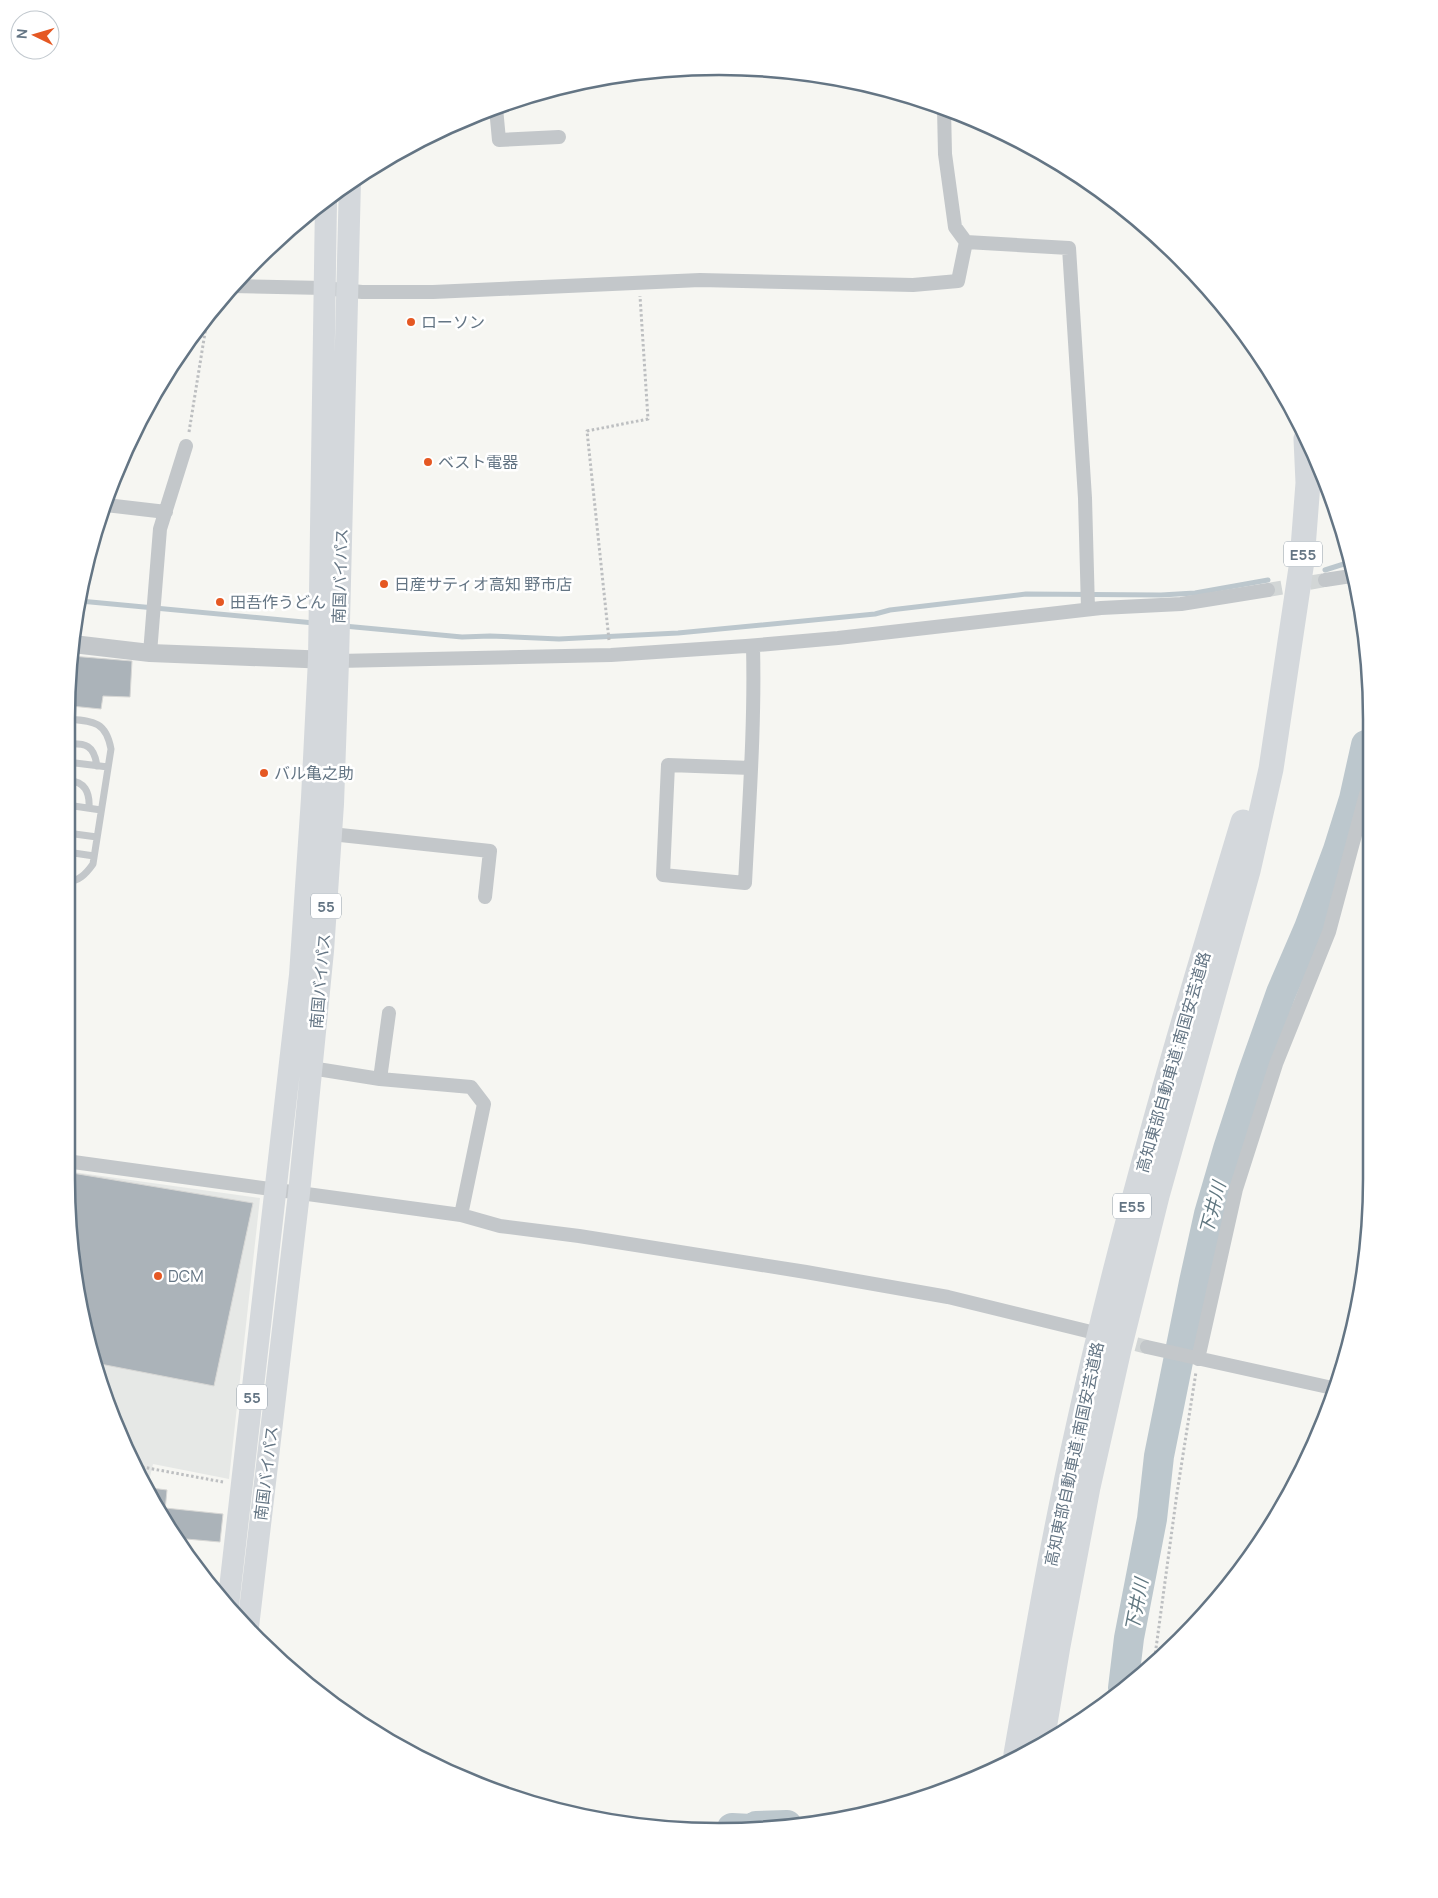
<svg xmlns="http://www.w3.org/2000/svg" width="1438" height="1898" font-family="Manrope,'Noto Sans JP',sans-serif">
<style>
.built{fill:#e6e8e6}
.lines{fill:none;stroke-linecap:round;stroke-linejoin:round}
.stream{stroke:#bcc7cd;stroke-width:5}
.river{stroke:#bcc7cd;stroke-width:30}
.building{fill:#abb3b9;stroke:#d7d7d5}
.minor-tunnel{stroke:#d2d6d6;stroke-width:14;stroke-dasharray:14 7;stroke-linecap:butt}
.path{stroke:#bdbfc1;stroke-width:3;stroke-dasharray:2.5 2.5;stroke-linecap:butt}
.service{stroke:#c3c7ca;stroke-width:7}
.minor{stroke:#c3c7ca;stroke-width:14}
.tertiary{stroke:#c3c7ca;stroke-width:18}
.trunk{stroke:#d4d8dc;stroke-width:22}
.motorway{stroke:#d4d8dc;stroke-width:25}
.poi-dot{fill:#e55823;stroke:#fff;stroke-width:2}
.labels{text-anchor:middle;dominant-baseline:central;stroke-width:5;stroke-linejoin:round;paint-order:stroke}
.shield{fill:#fff;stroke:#929ea9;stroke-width:1}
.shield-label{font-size:15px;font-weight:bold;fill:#647584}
.poi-label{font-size:16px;fill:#647584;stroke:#fff;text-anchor:start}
.street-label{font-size:16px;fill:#647584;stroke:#fff}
.water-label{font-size:18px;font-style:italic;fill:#607780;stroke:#fff}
.rim{fill:none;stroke:#647584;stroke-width:2.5}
</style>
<rect width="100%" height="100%" fill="#f6f6f2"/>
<!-- built -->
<path class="built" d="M66 1171 260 1198 229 1479 153 1464 147 1490 89 1348Z"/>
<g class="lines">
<!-- stream -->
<path class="stream" d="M1325 570 1347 563
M80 601 314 623
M344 626 462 637 490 636 559 639 678 633 875 614 890 610 1026 594 1161 595 1195 593 1268 580"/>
<!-- river -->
<path class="river" d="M1123 1688 1129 1638 1152 1519 1159 1456 1194 1282 1209 1214 1228 1149 1252 1075 1281 993 1309 928 1338 850 1354 799 1366 745
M732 1828 751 1829 756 1826 787 1825"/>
</g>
<!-- building -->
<path class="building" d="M71 656 132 661 130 697 103 696 101 709 71 706V709H68V677Z
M66 1172 253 1203 214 1386 95 1363 89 1348Z
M151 1488 167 1490 164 1521 150 1496Z
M165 1508 223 1514 220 1542 175 1538 164 1521Z"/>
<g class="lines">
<!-- minor-tunnel -->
<path class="minor-tunnel" d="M1268 590 1325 580
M1116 1339 1147 1347"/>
<!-- path -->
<path class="path" d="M370 178V169
M189 432 208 314
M609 640 587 431 648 419 640 296
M137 1466 223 1482
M1154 1663 1177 1493 1196 1372"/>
<!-- service -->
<path class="service" d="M67 744C86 743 94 745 97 766
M67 762 108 767
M67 781C85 780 90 793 89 808
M67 805 101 810
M67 833 97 837
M67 852 94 856
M67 882C79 881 86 874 93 864L111 749C106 721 93 721 68 719"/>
<!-- minor -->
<path class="minor" d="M496 108 499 140 559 137
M966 242 1069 248 1085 498 1088 609
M232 286 324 288 362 292H433L700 280 913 285 958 281 966 242 955 227 945 154 944 108
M106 505 166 512
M1325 580 1351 576
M150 653 160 529 186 446
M338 661 611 655 746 646 838 638 1101 608 1181 604 1268 590
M751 768 668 765 663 875 745 883C749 804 755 725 753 646
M331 834 490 851 485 897
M311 1068 380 1079 471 1087 484 1104 461 1215
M380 1079 389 1013
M66 1161 461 1215 500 1226 579 1236 806 1272 948 1297 1087 1331
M1147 1347 1337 1389
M1198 1359 1236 1189 1276 1064 1329 932 1366 794"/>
<!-- tertiary -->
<path class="tertiary" d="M73 644 150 653 330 660"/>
<!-- trunk -->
<path class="trunk" d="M228 1606 300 975 312 798 319 659 326 202
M248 1627 299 1193 323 951 333 804 338 661 350 181"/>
<!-- motorway -->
<path class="motorway" d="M1042 1741 1058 1646 1088 1487 1119 1349 1157 1196 1248 871 1271 769 1302 561 1308 483 1306 439
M1016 1754C1035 1646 1053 1538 1077 1432 1122 1226 1182 1024 1243 822"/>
</g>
<!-- markers -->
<g class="poi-dot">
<circle cx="411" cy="322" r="5"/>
<circle cx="428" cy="462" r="5"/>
<circle cx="384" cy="584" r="5"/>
<circle cx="220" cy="602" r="5"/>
<circle cx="264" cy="773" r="5"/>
<circle cx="158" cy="1276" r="5"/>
</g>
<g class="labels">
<!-- shield labels -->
<g class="shield">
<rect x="1284" y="541.5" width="38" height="25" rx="4"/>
<rect x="311" y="893.5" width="30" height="25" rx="4"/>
<rect x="1113" y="1193.5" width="38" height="25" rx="4"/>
<rect x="237" y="1384.5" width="30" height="25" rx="4"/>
</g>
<g class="shield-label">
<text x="1303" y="554">E55</text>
<text x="326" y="906">55</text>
<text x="1132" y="1206">E55</text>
<text x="252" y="1397">55</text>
</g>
<!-- poi labels -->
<g class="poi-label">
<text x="421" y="322">ローソン</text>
<text x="438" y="462">ベスト電器</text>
<text x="394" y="584">日産サティオ高知 野市店</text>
<text x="230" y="602">田吾作うどん</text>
<text x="274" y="773">バル亀之助</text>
<text x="168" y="1276">DCM</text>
</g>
<!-- street labels -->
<g class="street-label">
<text transform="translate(340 576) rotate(-88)">南国バイパス</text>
<text transform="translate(320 981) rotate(-85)">南国バイパス</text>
<text transform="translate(1173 1062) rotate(-74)">高知東部自動車道;南国安芸道路</text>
<text transform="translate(1074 1454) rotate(-78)">高知東部自動車道;南国安芸道路</text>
<text transform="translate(266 1473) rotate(-83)">南国バイパス</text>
</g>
<!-- water labels -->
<g class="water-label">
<text transform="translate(1212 1208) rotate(-75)">下井川</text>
<text transform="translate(1136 1605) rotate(-79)">下井川</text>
</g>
</g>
<!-- crop -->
<path d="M0 0H1438V1898H0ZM719 75H719A644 644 0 0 1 1363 719V1179A644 644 0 0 1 719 1823H719A644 644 0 0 1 75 1179V719A644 644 0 0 1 719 75Z" fill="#fff" fill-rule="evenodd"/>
<path class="rim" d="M719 75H719A644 644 0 0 1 1363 719V1179A644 644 0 0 1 719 1823H719A644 644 0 0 1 75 1179V719A644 644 0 0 1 719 75Z"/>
<!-- north arrow -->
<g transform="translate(35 35) rotate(275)"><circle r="24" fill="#ffffff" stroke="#c1c8ce"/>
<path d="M0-4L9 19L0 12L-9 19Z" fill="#e55823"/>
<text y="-8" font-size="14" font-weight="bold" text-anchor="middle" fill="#647584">N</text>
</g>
</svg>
